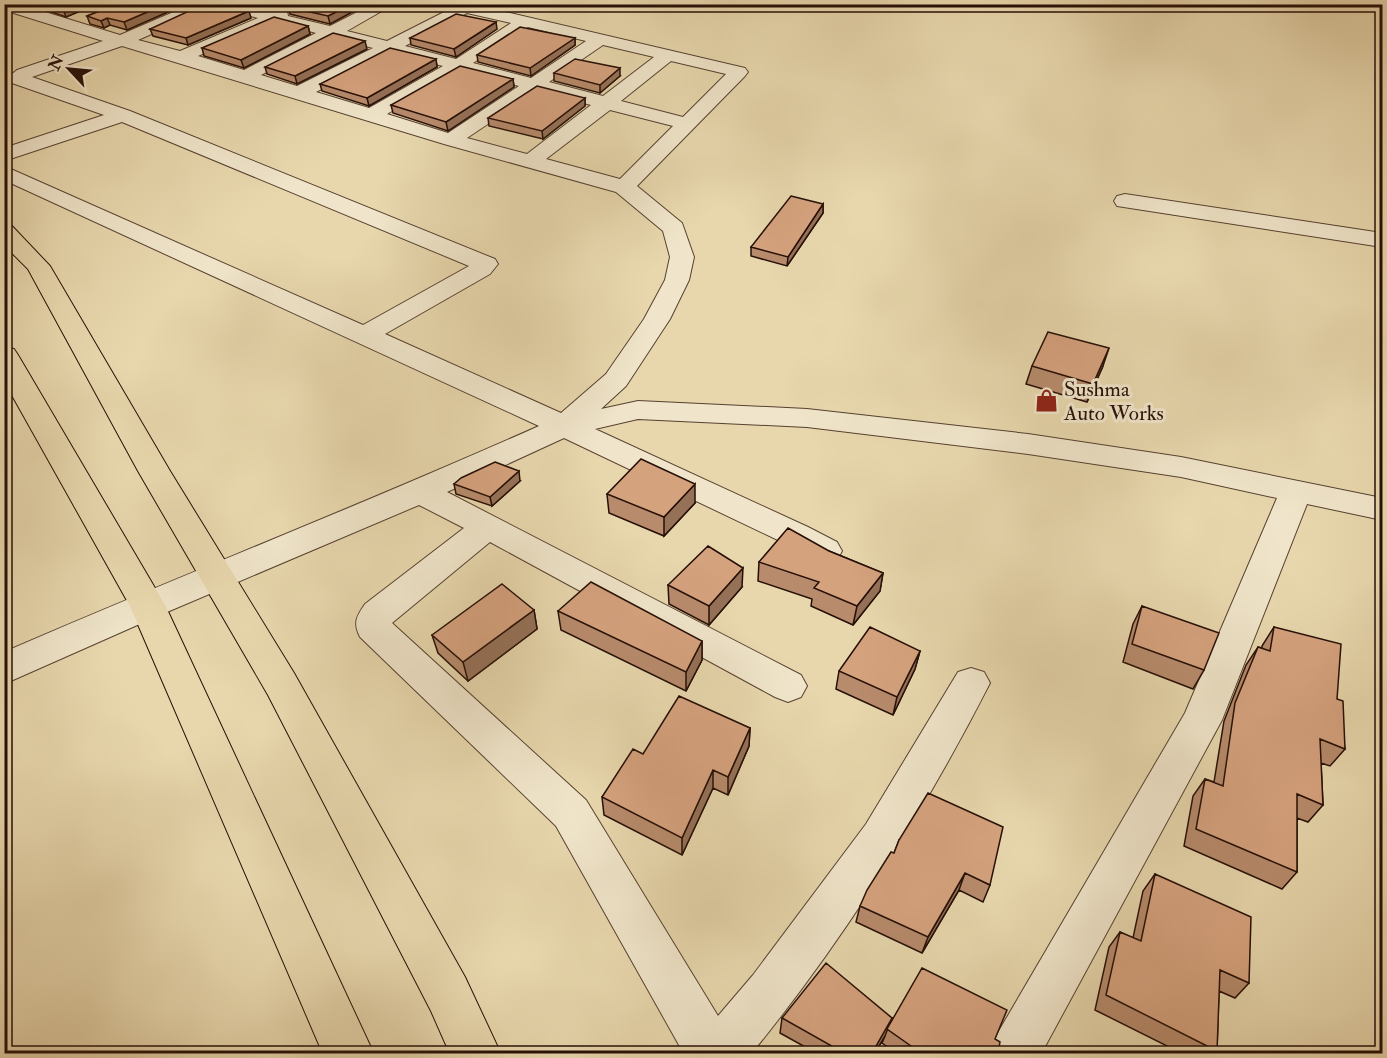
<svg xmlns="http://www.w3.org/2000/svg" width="1387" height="1058" font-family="'IM FELL Double Pica',serif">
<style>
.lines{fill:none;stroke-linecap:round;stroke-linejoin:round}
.minor-casing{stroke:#564130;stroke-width:2}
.trunk-casing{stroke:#260f07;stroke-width:2}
.minor{fill:#f0e5ca;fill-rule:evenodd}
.trunk{fill:#e8d7ad;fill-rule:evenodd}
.wall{fill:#b78b6c;stroke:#260f07;stroke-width:1.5}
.shaded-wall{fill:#957158;stroke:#260f07;stroke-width:1.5}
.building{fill:#d5a27e;stroke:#260f07;stroke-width:1.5}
.labels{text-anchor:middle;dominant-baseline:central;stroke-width:6;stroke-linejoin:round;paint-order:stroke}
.poi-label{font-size:21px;fill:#260f07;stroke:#f0e5ca;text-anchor:start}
</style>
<rect width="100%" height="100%" fill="#e8d7ad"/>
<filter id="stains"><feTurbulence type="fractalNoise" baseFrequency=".00333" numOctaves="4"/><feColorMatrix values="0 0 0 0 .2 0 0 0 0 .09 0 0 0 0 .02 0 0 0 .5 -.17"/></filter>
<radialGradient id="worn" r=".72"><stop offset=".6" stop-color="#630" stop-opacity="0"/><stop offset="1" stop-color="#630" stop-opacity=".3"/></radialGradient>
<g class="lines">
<defs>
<path id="minor" d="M4 4H19L120 35 192 4H215L213 7 138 40 180 51 258 18 218 7 216 4H245L273 12 281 9 287 11 288 16 330 26 373 4H394L347 31 387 41 450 9 441 4H472L745 68 748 72 745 76 637 186 682 223 694 257 689 280 670 319 626 386 601 409 638 401 807 409 1028 434 1181 457 1382 498V520L1307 504 1222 720 1041 1054H989L996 1036 1185 713 1277 498 1181 477 1028 454 807 427 638 419 595 429 808 527 837 542 842 551 837 560C817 566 802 553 784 543L564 438 447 492 801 675 807 686 801 697 788 702 775 697 490 542 392 623 586 800 718 1016 753 975 866 824 958 672 971 668 984 672 990 683C923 814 844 940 751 1054H684L556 826 360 637C353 623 356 617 365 604L464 528 419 505 160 615 4 684V652C182 575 362 505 539 426L4 180V166L363 325 469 266 122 122 4 161V148L104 115 9 82 7 78 17 70 103 41 4 10ZM467 13 511 23 456 59 405 46ZM276 22 316 33 244 70 198 56ZM528 27 586 41 531 78 473 63ZM334 38 373 48 297 86 261 75ZM603 45 654 57 603 96 549 82ZM122 46 444 144 616 192 663 231 670 257 665 280 644 319 606 374 561 413 385 334 490 274 498 264 495 259 130 111 32 77ZM391 53 443 66 369 108 316 92ZM671 61 726 74 683 117 621 101ZM461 71 519 86 448 133 387 114ZM537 91 591 105 527 154 467 138ZM610 110 673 126 620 179 546 159Z
M1125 194 1382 233V247L1117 206 1114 201 1117 196Z"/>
<path id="trunk" d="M4 224 12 226 50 266 170 471 294 673 465 977 501 1054H450L431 1011 268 695 138 471 28 269 4 245Z
M4 347 14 349 18 355 165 605 374 1054H323L130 606 4 381Z"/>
</defs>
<!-- minor casing -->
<use href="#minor" class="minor-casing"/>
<!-- trunk casing -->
<use href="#trunk" class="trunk-casing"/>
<!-- minor -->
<use href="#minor" class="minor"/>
<!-- trunk -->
<use href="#trunk" class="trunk"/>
</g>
<!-- wall -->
<path class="wall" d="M28 4H97L66 17Z
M118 4H186L127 30 110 25 104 28 90 24 87 16Z
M255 4H367L330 24 290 14 288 9 282 7 273 10Z
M251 18 188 45 153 36 150 29Z
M308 26 310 34 244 68 204 56 202 48Z
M497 29 456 57 411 45 410 38Z
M575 38V45L531 76 478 62 477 55Z
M367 49 297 84 267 74 265 67Z
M436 59 437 67 369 106 322 91 320 84Z
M554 73 620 76 600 93 554 81Z
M513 79 514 87 448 131 393 113 391 105Z
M585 98V106L543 139 489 126 488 118Z
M823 204V213L787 266 751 256V247Z
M1032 366H1103L1087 402 1026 384Z
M520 481 492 506 456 494 454 484Z
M607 494 695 503 664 536 609 513Z
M829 551 883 573 880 591 853 625 811 606 812 599 758 581 759 562Z
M668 585 742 587 709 625 669 604Z
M1142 606 1204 670 1193 689 1123 662 1133 624Z
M534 610 537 629 468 681 438 653 432 635Z
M558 611 702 641V660L686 691 561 630Z
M1274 627 1337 699 1345 749 1330 766 1321 763 1323 805 1308 822 1297 818V872L1282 889 1184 846 1193 796 1205 779 1214 782 1224 721 1246 665 1258 647 1262 648V646Z
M920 651 915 669 893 715 836 689 839 671Z
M750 728 749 746 728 795 713 788 682 855 604 815 602 797 643 754Z
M899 840 990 885 983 902 959 890 922 953 856 922 860 906 894 853Z
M1155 874 1249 983 1235 998 1219 991 1217 1051 1214 1053H1181L1095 1010 1109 947 1120 932 1133 938 1143 891Z
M782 1018H892L889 1026 995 1039 998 1053H896L882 1043 885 1036 875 1053H816L780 1033Z"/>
<!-- shaded-wall -->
<path class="shaded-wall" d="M76 4H97L66 17 63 9Z
M166 4H186L127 30 124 22Z
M272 4H281L282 7 273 10Z
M352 4H367L330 24 328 16Z
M249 11 251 18 188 45 186 38Z
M107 18 110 25 104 28 101 21Z
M496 22 497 29 456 57 454 49Z
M308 26 310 34 244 68 241 60Z
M575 38V45L531 76 530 68Z
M365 41 367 49 297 84 295 76Z
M436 59 437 67 369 106 367 98Z
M620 68V76L600 93V85Z
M513 79 514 87 448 131 446 122Z
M585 98V106L543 139 542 131Z
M823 204V213L787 266 788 257Z
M1109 348 1103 366 1087 402 1093 384Z
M519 471 520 481 492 506 490 497Z
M695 484V503L664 536V517Z
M743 568 742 587 709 625V606Z
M883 573 880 591 853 625 857 606Z
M534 610 537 629 468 681 463 662Z
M702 641V660L686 691V672Z
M920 651 915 669 893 715 897 697Z
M750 728 749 746 728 795V777Z
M713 770V788L682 855V838Z
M965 873 959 890 922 953 928 937Z
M892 1018 885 1036 875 1053H872Z"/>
<!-- building -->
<path class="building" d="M47 4H76L63 9Z
M118 4H166L124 22 107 18 101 21 87 16Z
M204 4H227L249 11 186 38 150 29Z
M287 4H352L328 16 288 7Z
M456 14 496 22 454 49 410 38Z
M274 17 308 26 241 60 202 48Z
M520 27 575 38 530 68 477 55Z
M333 33 365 41 295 76 265 67Z
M390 48 436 59 367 98 320 84Z
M575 59 620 68 600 85 554 73Z
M460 66 513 79 446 122 391 105Z
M537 86 585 98 542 131 488 118Z
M791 196 823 204 788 257 751 247Z
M1048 332 1109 348 1093 384 1032 366Z
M641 459 695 484 664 517 607 494Z
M495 462 519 471 490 497 454 484 461 478Z
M788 528 829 551 883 573 857 606 814 588 819 582 759 562Z
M708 546 743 568 709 606 668 585Z
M591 582 702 641 686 672 558 611Z
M502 584 534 610 463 662 432 635Z
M1142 606 1219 633 1204 670 1132 644Z
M870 627 920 651 897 697 839 671Z
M1274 627 1341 644 1337 699 1343 701 1345 749 1320 739 1323 805 1297 794V872L1196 829 1205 779 1223 786 1235 703 1258 647 1270 651Z
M679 696 750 728 728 777 713 770 682 838 602 797 633 749 643 754Z
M928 793 1003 827 990 885 965 873 928 937 860 906 867 890 891 852 894 853 899 840Z
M1155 874 1251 917 1249 983 1220 970 1217 1051 1106 995 1120 932 1141 941Z
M826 963 892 1018 872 1053H844L782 1018Z
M922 968 1007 1010 995 1039 1000 1042 998 1053H921L887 1029Z"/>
<!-- icons -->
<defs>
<symbol id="shop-bare" viewBox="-9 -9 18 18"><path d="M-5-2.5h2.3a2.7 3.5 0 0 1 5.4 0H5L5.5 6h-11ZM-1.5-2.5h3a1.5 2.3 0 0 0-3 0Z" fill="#8f2418" stroke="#f0e5ca" stroke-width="2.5" paint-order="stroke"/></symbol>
</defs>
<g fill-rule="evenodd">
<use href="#shop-bare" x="1030" y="384" width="33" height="33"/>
</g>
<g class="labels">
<!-- poi labels -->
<g class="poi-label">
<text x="1064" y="389">Sushma<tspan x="1064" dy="24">Auto Works</tspan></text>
</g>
</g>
<!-- margin -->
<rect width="1387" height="1058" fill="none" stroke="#e8d7ad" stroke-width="24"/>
<rect x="6" y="6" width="1375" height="1046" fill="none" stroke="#260f07" stroke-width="3"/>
<rect x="12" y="12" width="1363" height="1034" fill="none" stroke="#260f07" stroke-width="1.5"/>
<!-- north arrow -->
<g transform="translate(69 69) rotate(296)" stroke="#f0e5ca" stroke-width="4.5" paint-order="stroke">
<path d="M0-4.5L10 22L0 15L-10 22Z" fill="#260f07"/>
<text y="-9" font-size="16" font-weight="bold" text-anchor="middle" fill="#260f07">N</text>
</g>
<rect width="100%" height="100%" filter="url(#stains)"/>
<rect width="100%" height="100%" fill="url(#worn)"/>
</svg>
